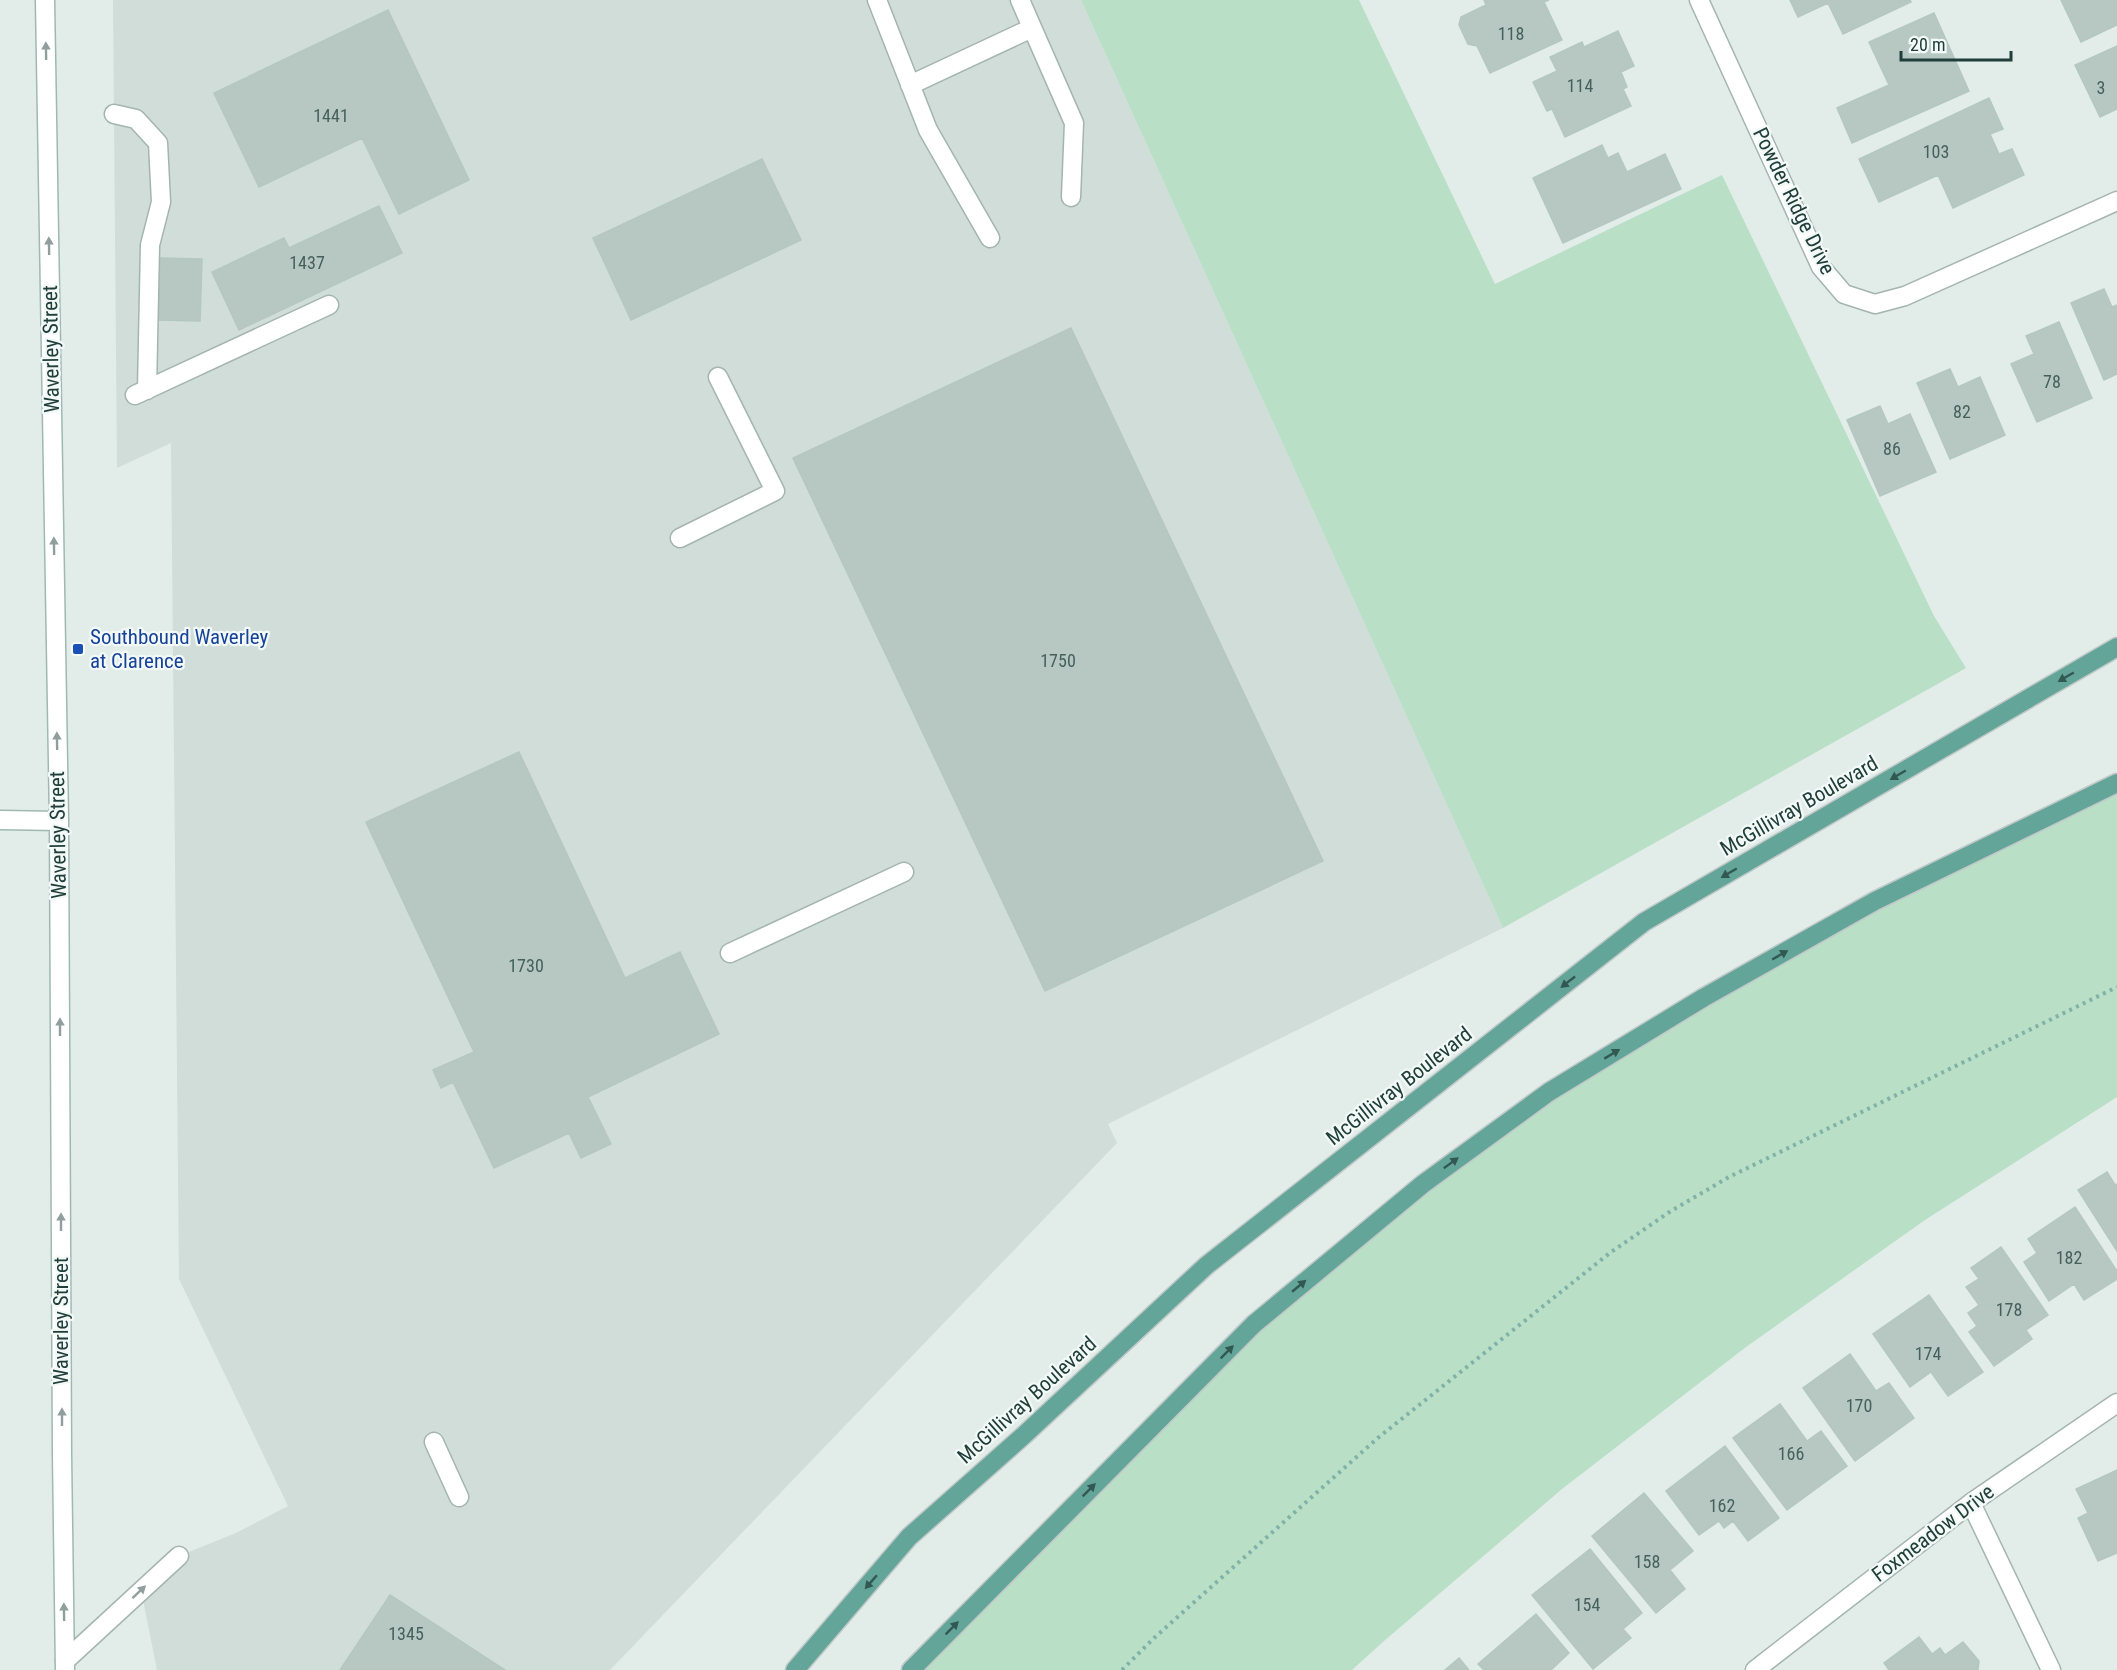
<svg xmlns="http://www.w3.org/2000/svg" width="2117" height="1670" font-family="'Roboto Condensed',sans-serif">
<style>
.built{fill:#d0ddd8}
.green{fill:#b9dfc7}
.building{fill:#b7c8c2;stroke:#b4c7c1;stroke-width:1.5}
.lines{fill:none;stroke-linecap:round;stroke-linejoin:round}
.lane-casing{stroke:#a4b5b1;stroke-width:21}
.street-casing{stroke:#a4b5b1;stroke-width:21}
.secondary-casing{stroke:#9fb9b2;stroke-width:21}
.primary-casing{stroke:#c1c9c8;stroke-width:21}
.path{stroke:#80b2a7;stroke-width:4;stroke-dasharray:3 4.5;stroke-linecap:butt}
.lane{stroke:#fff;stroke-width:18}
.street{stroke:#fff;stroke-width:18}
.secondary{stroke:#fff;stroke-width:18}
.primary{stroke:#64a59a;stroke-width:18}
.oneway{fill:#909f9c}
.oneway2{fill:#325852}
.transit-dot{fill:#1a4fb4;stroke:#f3f9f6;stroke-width:2}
.labels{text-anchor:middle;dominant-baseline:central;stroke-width:4.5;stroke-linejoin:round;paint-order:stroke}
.number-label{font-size:18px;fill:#46615c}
.street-label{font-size:21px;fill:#213f3a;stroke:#f3f9f6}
.transit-label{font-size:21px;fill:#164399;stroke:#f3f9f6;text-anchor:start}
</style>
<rect width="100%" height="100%" fill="#e2ede9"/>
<!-- built -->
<path class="built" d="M113 0H1081L1503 928 1108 1124 1117 1143 610 1670H157L141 1590 179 1556 236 1533 288 1506 179 1279 171 443 117 468Z"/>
<!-- green -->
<path class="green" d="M1081 0H1359L1495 284 1722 175 1934 616 1966 668 1503 928Z
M2117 783V1097L1925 1220 1746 1347 1562 1489 1384 1641 1352 1670H911L1254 1324 1423 1184 1703 998Z"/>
<!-- building -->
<path class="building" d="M1484 0H1549L1544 2 1562 40 1490 73 1477 46 1468 44 1459 25 1461 17 1486 5Z
M1790 0H1910L1911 2 1843 34 1828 3 1798 17Z
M2061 0H2117V25L2081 42Z
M388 10 469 180 399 214 362 138 259 187 214 93Z
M1934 13 1969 91 1852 143 1837 108 1889 85 1869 42Z
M1618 31 1634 66 1621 72 1627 87 1623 89 1631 106 1565 137 1552 109 1547 111 1533 82 1557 71 1550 57 1582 42 1584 47Z
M2117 46V109L2100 117 2075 65Z
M1989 98 2003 129 1990 134 1999 154 2012 149 2024 175 1953 208 1938 175 1879 202 1859 159Z
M1602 145 1608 158 1618 153 1627 172 1665 154 1681 189 1563 243 1533 178Z
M762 159 801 240 631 320 593 238Z
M379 206 402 253 239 330 212 272 284 238 289 248Z
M160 258 202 259 200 321 158 320Z
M2104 289 2112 307 2117 305V374L2104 380 2071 303Z
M2059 322 2092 398 2037 422 2011 364 2034 354 2026 336Z
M1071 328 1323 861 1045 991 793 458Z
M1950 369 1958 387 1980 377 2005 435 1950 459 1917 383Z
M1880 406 1888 424 1910 414 1936 472 1880 496 1847 420Z
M519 752 625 978 680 952 719 1034 588 1097 611 1144 581 1158 569 1133 494 1168 453 1082 441 1088 433 1070 474 1052 366 822Z
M2107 1172 2115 1185 2117 1184V1251L2078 1190Z
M2075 1207 2117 1271V1279L2084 1300 2074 1284 2049 1301 2024 1262 2037 1253 2028 1239Z
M2001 1247 2048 1315 2026 1330 2032 1339 1994 1366 1969 1332 1977 1326 1968 1313 1979 1305 1966 1287 1979 1279 1971 1268Z
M1929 1295 1983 1372 1948 1396 1931 1372 1910 1387 1873 1334Z
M1850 1354 1876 1391 1889 1383 1914 1418 1855 1461 1803 1388Z
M1780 1404 1807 1441 1821 1431 1847 1466 1787 1510 1733 1438Z
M1725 1446 1779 1518 1748 1541 1733 1521 1724 1528 1719 1521 1699 1535 1666 1491Z
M2117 1470V1553L2098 1561 2078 1518 2088 1513 2076 1489Z
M1644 1493 1693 1551 1670 1570 1685 1589 1656 1613 1592 1536Z
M1590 1549 1642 1613 1623 1629 1631 1638 1593 1669 1532 1595Z
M390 1595 505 1670H340Z
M1536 1614 1569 1653 1551 1670H1484L1478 1664Z
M1919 1637 1932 1654 1940 1648 1945 1655 1963 1642 1979 1661 1978 1670H1889L1884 1663Z
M1459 1658 1469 1670H1445Z"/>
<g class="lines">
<defs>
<path id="lane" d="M877 0 928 130 990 238
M1020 0 1074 123 1071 197
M910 85 1032 28
M114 114 136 119 158 143 161 202 150 245 147 390
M135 395 329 305
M680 538 775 491 718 377
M730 953 904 872
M434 1442 459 1497
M65 1661 179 1556"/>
<path id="street" d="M1699 0 1821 267 1844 294 1875 304 1905 296 2117 201
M1971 1503 2051 1670
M1755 1670 1971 1503 2117 1403"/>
<path id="secondary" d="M45 0 59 821 62 1454 65 1670
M0 820 59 821"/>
<path id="primary" d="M795 1670 909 1537 1023 1436 1207 1265 1644 922 2117 647
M911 1670 1254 1324 1423 1184 1549 1092 1703 998 1875 901 2117 783"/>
</defs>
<!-- lane casing -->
<use href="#lane" class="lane-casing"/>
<!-- street casing -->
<use href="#street" class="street-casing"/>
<!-- secondary casing -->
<use href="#secondary" class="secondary-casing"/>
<!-- primary casing -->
<use href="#primary" class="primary-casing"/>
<!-- path -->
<path class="path" d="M1122 1670 1154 1638 1379 1437 1611 1252 1671 1211 1729 1177 2117 987"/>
<!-- lane -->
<use href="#lane" class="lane"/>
<!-- street -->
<use href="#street" class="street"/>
<!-- secondary -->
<use href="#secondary" class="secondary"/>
<!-- primary -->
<use href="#primary" class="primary"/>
</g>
<!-- one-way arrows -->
<defs><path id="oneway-solid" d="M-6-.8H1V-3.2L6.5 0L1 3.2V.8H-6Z" transform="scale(1.5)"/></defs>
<g class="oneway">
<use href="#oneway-solid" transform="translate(46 51) rotate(-91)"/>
<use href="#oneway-solid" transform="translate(49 246) rotate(-91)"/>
<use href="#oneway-solid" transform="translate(54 546) rotate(-91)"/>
<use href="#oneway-solid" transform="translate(57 741) rotate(-91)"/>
<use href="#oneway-solid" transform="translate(60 1027) rotate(-90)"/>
<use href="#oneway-solid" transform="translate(61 1222) rotate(-90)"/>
<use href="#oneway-solid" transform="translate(62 1417) rotate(-90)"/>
<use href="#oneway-solid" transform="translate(139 1592) rotate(-43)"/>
<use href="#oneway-solid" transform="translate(64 1612) rotate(-91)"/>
</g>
<g class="oneway2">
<use href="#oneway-solid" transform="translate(2066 677) rotate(150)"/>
<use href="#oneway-solid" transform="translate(1898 775) rotate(150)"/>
<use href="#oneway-solid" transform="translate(1729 873) rotate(150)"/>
<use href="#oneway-solid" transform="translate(1780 955) rotate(-30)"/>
<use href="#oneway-solid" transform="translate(1568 982) rotate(142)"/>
<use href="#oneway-solid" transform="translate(1612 1054) rotate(-31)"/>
<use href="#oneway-solid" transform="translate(1451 1163) rotate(-36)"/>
<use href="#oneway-solid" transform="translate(1299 1286) rotate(-40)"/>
<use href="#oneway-solid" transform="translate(1227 1352) rotate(-45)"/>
<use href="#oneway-solid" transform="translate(1089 1490) rotate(-45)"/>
<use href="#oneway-solid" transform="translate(871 1582) rotate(131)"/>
<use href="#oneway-solid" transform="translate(952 1628) rotate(-45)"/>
</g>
<!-- markers -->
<rect class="transit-dot" x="72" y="643" width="12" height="12" rx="3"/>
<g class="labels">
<!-- number labels -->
<g class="number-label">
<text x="1511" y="33">118</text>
<text x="1580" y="85">114</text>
<text x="2101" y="87">3</text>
<text x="331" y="115">1441</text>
<text x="1936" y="151">103</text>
<text x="307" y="262">1437</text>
<text x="2052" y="381">78</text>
<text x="1962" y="411">82</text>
<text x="1892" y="448">86</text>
<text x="1058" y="660">1750</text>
<text x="526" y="965">1730</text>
<text x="2069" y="1257">182</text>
<text x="2009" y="1309">178</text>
<text x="1928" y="1353">174</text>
<text x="1859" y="1405">170</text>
<text x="1791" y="1453">166</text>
<text x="1722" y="1505">162</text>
<text x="1647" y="1561">158</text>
<text x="1587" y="1604">154</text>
<text x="406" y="1633">1345</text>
</g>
<!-- street labels -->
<g class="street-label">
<text transform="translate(1794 201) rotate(64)">Powder Ridge Drive</text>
<text transform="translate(51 349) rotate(-91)">Waverley Street</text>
<text transform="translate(1799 806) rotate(-30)">McGillivray Boulevard</text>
<text transform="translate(58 835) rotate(-91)">Waverley Street</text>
<text transform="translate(1399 1086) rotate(-38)">McGillivray Boulevard</text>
<text transform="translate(61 1321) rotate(-90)">Waverley Street</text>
<text transform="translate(1027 1400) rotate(-42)">McGillivray Boulevard</text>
<text transform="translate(1933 1533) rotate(-37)">Foxmeadow Drive</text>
</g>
<!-- transit labels -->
<g class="transit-label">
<text x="90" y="637">Southbound Waverley<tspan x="90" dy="24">at Clarence</tspan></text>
</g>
</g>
<!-- scale -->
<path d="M1901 51v9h110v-9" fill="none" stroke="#213f3a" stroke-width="3"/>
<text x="1910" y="51" font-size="18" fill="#213f3a" stroke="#f3f9f6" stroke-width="4.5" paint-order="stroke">20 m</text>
</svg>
